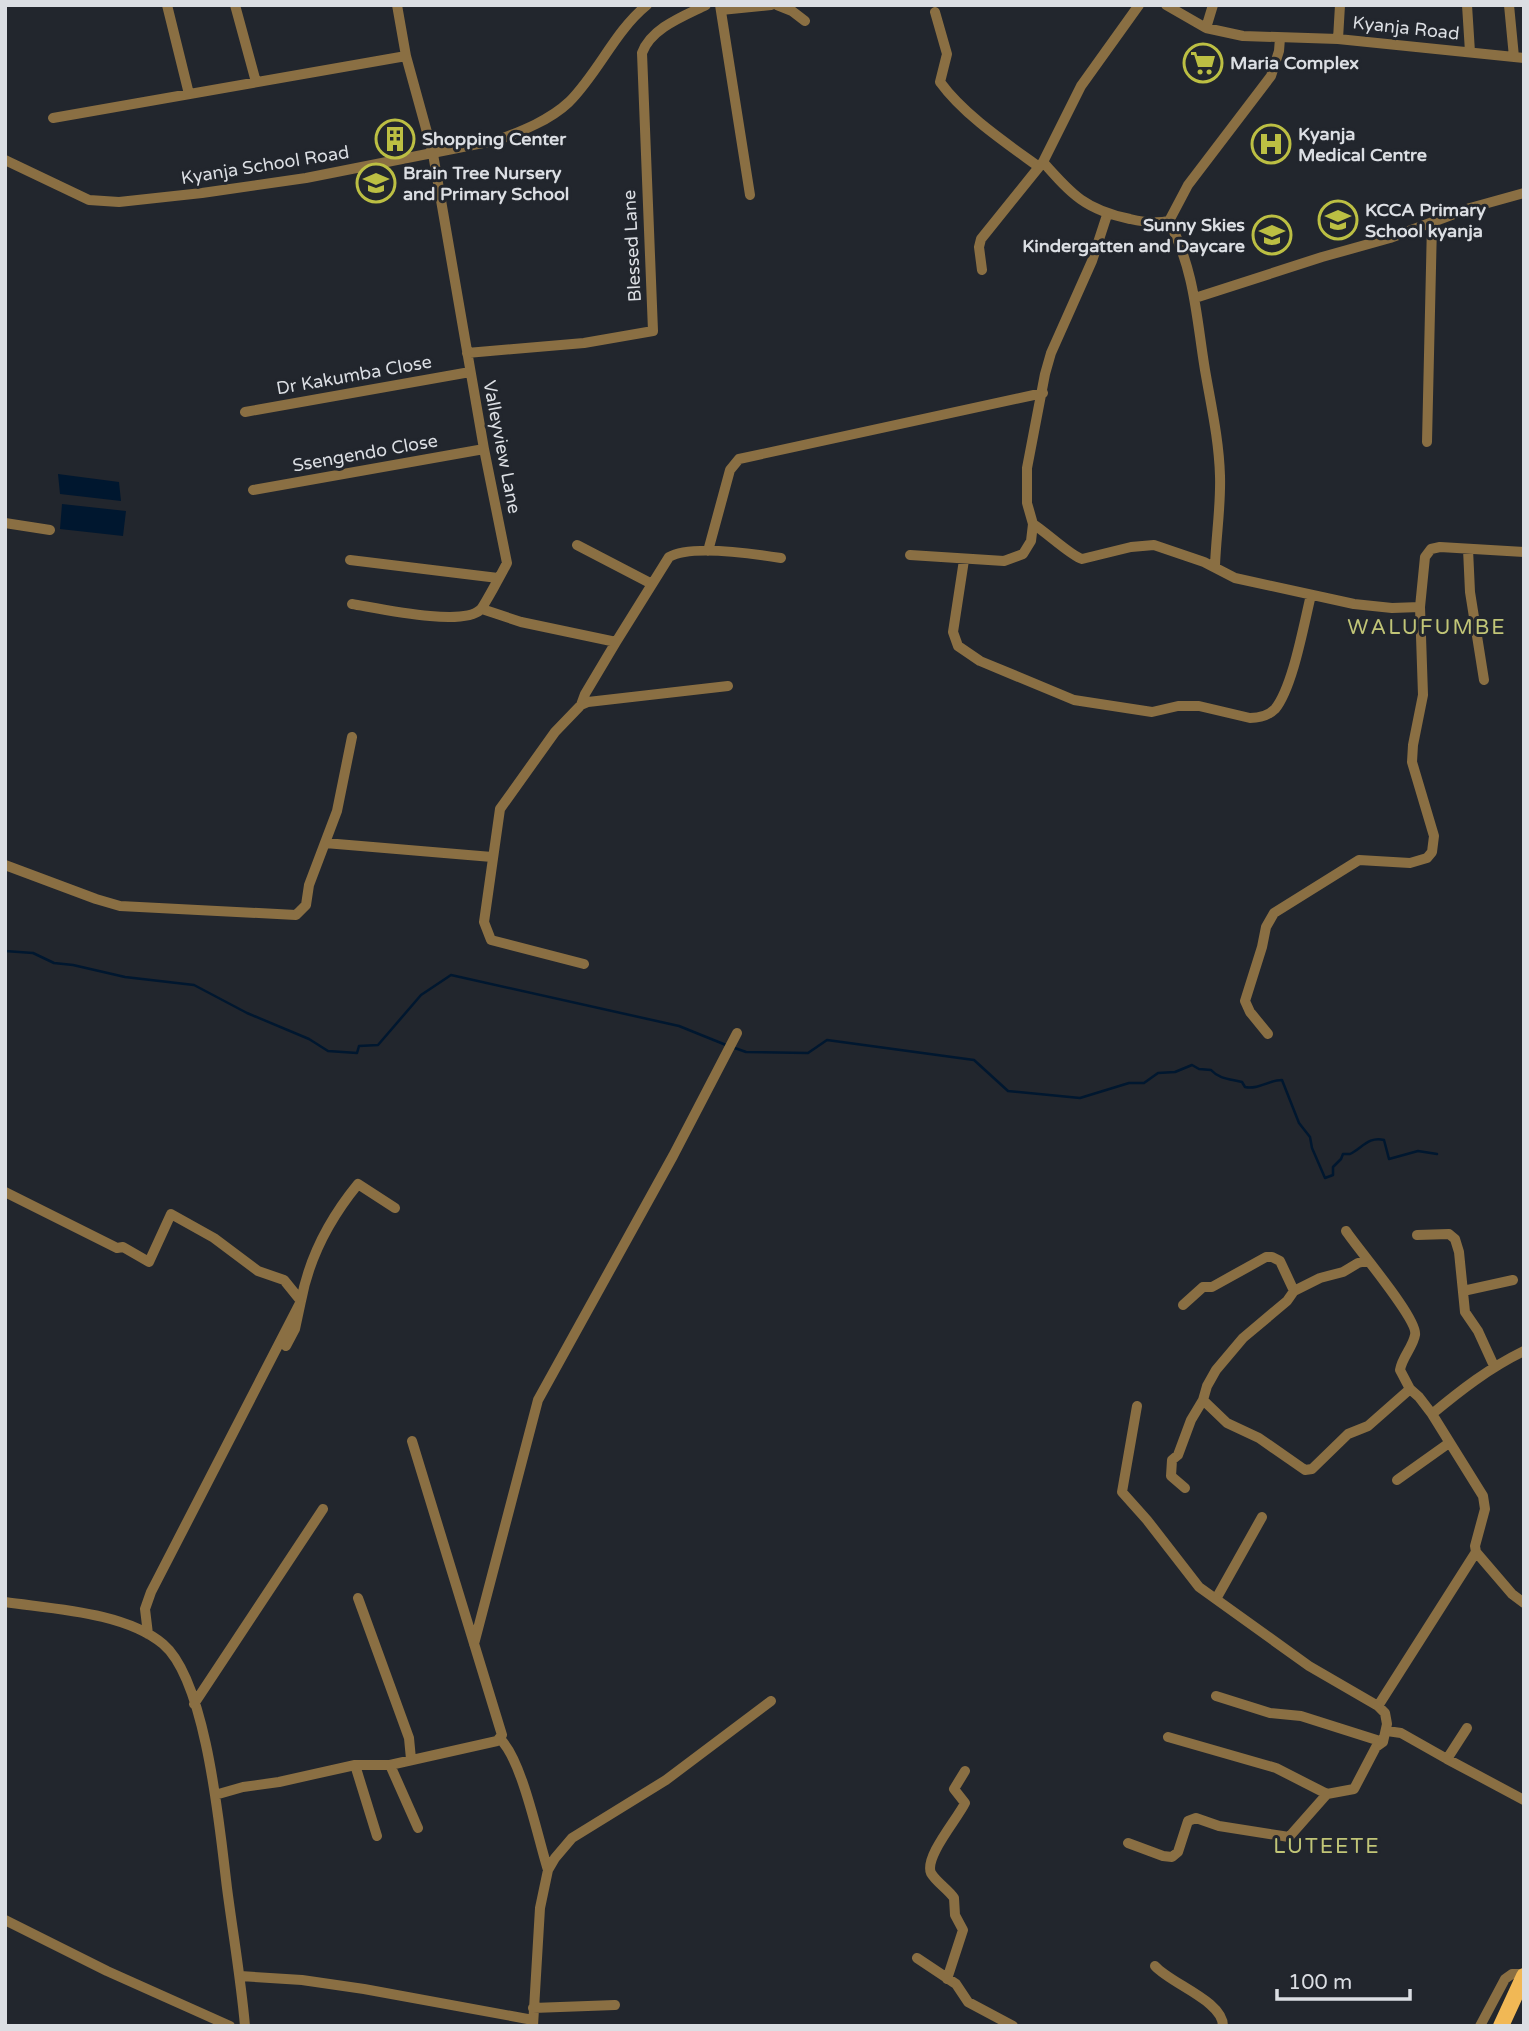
<svg xmlns="http://www.w3.org/2000/svg" width="1529" height="2031" font-family="'Varela Round',sans-serif">
<style>
.water{fill:#00172f}
.lines{fill:none;stroke-linecap:round;stroke-linejoin:round}
.stream{stroke:#00172f;stroke-width:2.5}
.street{stroke:#8a6f43;stroke-width:10}
.primary{stroke:#f1b855;stroke-width:16}
.labels{text-anchor:middle;dominant-baseline:central;stroke-width:6;stroke-linejoin:round;paint-order:stroke}
.street-label{font-size:18px;fill:#dbdee3;stroke:#22262d}
.poi-label{font-size:18px;font-weight:bold;fill:#dbdee3;stroke:#22262d;text-anchor:start}
.quarter-label{font-size:21px;letter-spacing:2px;fill:#c1c577;stroke:#22262d}
</style>
<rect width="100%" height="100%" fill="#22262d"/>
<!-- water -->
<path class="water" d="M58 474 119 482 121 501 60 494Z
M62 504 126 511 123 536 60 529Z"/>
<g class="lines">
<!-- stream -->
<path class="stream" d="M5 951 33 953 54 963 73 965 125 977 194 985 247 1013 309 1039 328 1051 357 1053 359 1046 378 1045 421 995 451 975 679 1026 726 1045
M732 1047 746 1052 808 1053 827 1040 974 1060 1008 1091 1080 1098 1129 1083H1144L1158 1073 1175 1072 1192 1065 1199 1069 1211 1070C1219 1079 1230 1079 1242 1082L1245 1087C1258 1090 1269 1080 1282 1080L1299 1123 1310 1137 1312 1148 1325 1178 1333 1175V1167L1341 1159 1343 1154H1350C1362 1148 1369 1136 1384 1140L1389 1159 1418 1151 1437 1154"/>
<!-- street -->
<path class="street" d="M167 5 189 94
M235 5 256 82
M720 5 750 195
M777 5 792 11 805 21
M1139 5 1081 86 1043 162C1072 195 1086 210 1130 219 1143 222 1155 224 1169 221L1188 185 1271 76 1279 51 1280 38
M1166 5 1206 28 1243 36 1338 39 1524 58
M1467 5 1470 52
M1509 5 1514 57
M721 10 771 5
M935 12 947 54 940 82C964 115 1006 143 1039 167
M1206 28 1213 5
M1338 39 1340 5
M53 118 406 56
M5 160 89 200 119 202 202 193 306 178 498 140C522 131 550 120 569 102 599 72 614 32 647 5
M1169 221C1195 272 1196 315 1205 370 1211 405 1219 440 1220 476 1221 506 1216 536 1215 566
M982 270 979 247 981 239 1043 162
M1195 298 1322 257 1390 238 1470 208 1524 193
M467 353 584 343 653 331 642 53C651 28 684 16 706 5
M245 412 470 372
M1427 442 1432 224
M253 490 484 449
M5 523 50 530
M1033 524C1046 532 1071 556 1082 559L1131 547 1154 545 1204 562 1235 578 1354 604 1392 608 1420 607 1425 557 1431 549 1440 547 1524 552
M577 545 652 584
M1468 549 1470 592 1484 680
M708 551 730 470 739 459 1043 393
M910 555 1004 561 1023 554 1031 541 1033 524 1027 503V468L1045 374 1051 353 1092 261 1107 215
M350 560 498 578
M964 560 953 632 958 646 980 661 1074 700 1152 712 1178 706H1199L1250 718C1260 718 1268 716 1275 709 1293 687 1304 623 1311 595
M352 604C377 608 462 627 480 610 483 608 504 569 507 563L484 449 433 154 406 56 397 5
M482 609 521 622 616 642
M581 705 588 702 728 686
M325 843 492 857
M5 865 96 899 120 906 296 915 306 905 309 885 337 811 352 737
M584 964 491 940 484 922 500 809 555 732 581 705 585 694 616 642 669 557C691 544 756 554 781 558
M1268 1034 1250 1012 1245 1001 1262 947 1266 927 1274 913 1359 860 1410 863 1427 858 1432 852 1434 836 1412 762 1413 745 1423 695 1420 607
M5 1192 117 1248 123 1247 149 1262 171 1214 214 1238 258 1271 284 1280 301 1301 295 1329 286 1346
M1346 1231C1357 1248 1419 1320 1415 1335 1413 1347 1402 1357 1400 1370L1410 1389 1419 1397 1432 1414 1483 1496 1485 1509 1475 1546 1476 1552 1512 1594 1524 1603
M1417 1235 1449 1234 1455 1239 1459 1252 1465 1312 1478 1331 1494 1366
M1463 1291 1513 1280
M1183 1305 1203 1287H1212L1266 1257H1272L1280 1261 1294 1291
M1203 1400 1227 1423 1259 1438 1305 1470 1312 1469 1348 1434 1368 1426 1410 1389
M1432 1414C1461 1390 1489 1368 1524 1351
M412 1441 502 1735 497 1741 390 1765 418 1828
M1397 1480 1449 1443
M1185 1488 1171 1476 1172 1460 1178 1455 1191 1420 1203 1400 1207 1386 1216 1370 1243 1338 1287 1301 1294 1291 1320 1278 1343 1272 1358 1263 1366 1261
M358 1598 409 1738 411 1759
M1216 1599 1262 1517
M5 1602C53 1609 125 1612 163 1644 207 1681 220 1832 227 1888 233 1934 241 1980 245 2026
M148 1634 145 1609 151 1592 301 1301C309 1258 331 1217 358 1184L395 1208
M474 1644 538 1400 673 1156 737 1033
M1216 1696 1270 1713 1301 1716 1383 1742
M194 1704 323 1509
M1378 1706 1476 1552
M1387 1731 1401 1733 1447 1759 1467 1728
M1168 1737 1276 1768 1327 1794
M500 1739C522 1759 538 1839 548 1870
M1447 1759 1524 1800
M355 1765 377 1836
M215 1795 243 1787 279 1782 355 1765H390
M1128 1843 1163 1856 1172 1857 1178 1852 1188 1821 1196 1818 1219 1826 1289 1837 1327 1794 1354 1789 1376 1747 1383 1742 1387 1724 1385 1713 1378 1706 1309 1666 1199 1587 1147 1520 1122 1492 1137 1406
M5 1920 107 1971 230 2026
M917 1958 956 1984 968 2002 1013 2026
M1155 1966C1171 1984 1223 2001 1223 2026
M240 1976 302 1980 364 1989 533 2020
M947 1979 963 1930 955 1915 954 1898C948 1889 936 1882 931 1873 924 1857 958 1818 965 1803L954 1789 965 1771
M533 2008 615 2005
M533 2026 540 1908 548 1870 555 1858 572 1838 666 1780 771 1701
M1480 2026 1505 1979 1512 1974H1524"/>
<!-- primary -->
<path class="primary" d="M1501 2026 1524 1976"/>
</g>
<!-- icons -->
<defs>
<symbol id="supermarket-ring" viewBox="-11 -11 22 22"><circle r="9.5" fill="#22262d" stroke="#bcbf43" stroke-width="1.5"/><path d="M-6-5.5h2.5l.6 2H6L4.5 2H-2.5L-4.4-4H-6ZM-1.5 3.2a1.3 1.3 0 1 0 .1 0ZM3 3.2a1.3 1.3 0 1 0 .1 0Z" fill="#bcbf43"/></symbol>
<symbol id="building-ring" viewBox="-11 -11 22 22"><circle r="9.5" fill="#22262d" stroke="#bcbf43" stroke-width="1.5"/><path d="M-4-6H4V6H1V3H-1V6H-4ZM-2.5-4.3h1.7v1.8h-1.7ZM.8-4.3h1.7v1.8H.8ZM-2.5-1h1.7V.8h-1.7ZM.8-1h1.7V.8H.8Z" fill="#bcbf43"/></symbol>
<symbol id="hospital-ring" viewBox="-11 -11 22 22"><circle r="9.5" fill="#22262d" stroke="#bcbf43" stroke-width="1.5"/><path d="M-5-5h3v3.5h4V-5h3V5h-3V1.5h-4V5h-3Z" fill="#bcbf43"/></symbol>
<symbol id="school-ring" viewBox="-11 -11 22 22"><circle r="9.5" fill="#22262d" stroke="#bcbf43" stroke-width="1.5"/><path d="M0-5L7-2L0 1L-7-2ZM-4 1L0 2.5L4 1V4Q0 6-4 4Z" fill="#bcbf43"/></symbol>
</defs>
<g fill-rule="evenodd">
<use href="#supermarket-ring" x="1181" y="41" width="44" height="44"/>
<use href="#building-ring" x="373" y="117" width="44" height="44"/>
<use href="#hospital-ring" x="1249" y="122" width="44" height="44"/>
<use href="#school-ring" x="354" y="161" width="44" height="44"/>
<use href="#school-ring" x="1316" y="198" width="44" height="44"/>
<use href="#school-ring" x="1250" y="213" width="44" height="44"/>
</g>
<g class="labels">
<!-- street labels -->
<g class="street-label">
<text transform="translate(1406 28) rotate(6)">Kyanja Road</text>
<text transform="translate(265 165) rotate(-9)">Kyanja School Road</text>
<text transform="translate(632 246) rotate(-93)">Blessed Lane</text>
<text transform="translate(354 375) rotate(-10)">Dr Kakumba Close</text>
<text transform="translate(502 447) rotate(79)">Valleyview Lane</text>
<text transform="translate(365 453) rotate(-10)">Ssengendo Close</text>
</g>
<!-- poi labels -->
<g class="poi-label">
<text x="1230" y="63">Maria Complex</text>
<text x="1298" y="134">Kyanja<tspan x="1298" dy="21">Medical Centre</tspan></text>
<text x="422" y="139">Shopping Center</text>
<text x="403" y="173">Brain Tree Nursery<tspan x="403" dy="21">and Primary School</tspan></text>
<text x="1365" y="210">KCCA Primary<tspan x="1365" dy="21">School kyanja</tspan></text>
<text x="1245" y="225" text-anchor="end">Sunny Skies<tspan x="1245" dy="21">Kindergatten and Daycare</tspan></text>
</g>
<!-- quarter labels -->
<g class="quarter-label">
<text x="1427" y="627">WALUFUMBE</text>
<text x="1327" y="1846">LUTEETE</text>
</g>
</g>
<!-- border -->
<rect width="1529" height="2031" fill="none" stroke="#dbdee3" stroke-width="14"/>
<!-- scale -->
<path d="M1277 1989v10h133v-10" fill="none" stroke="#dbdee3" stroke-width="3.5"/>
<text x="1288" y="1989" font-size="21" fill="#dbdee3" stroke="#22262d" stroke-width="5" paint-order="stroke">100 m</text>
</svg>
